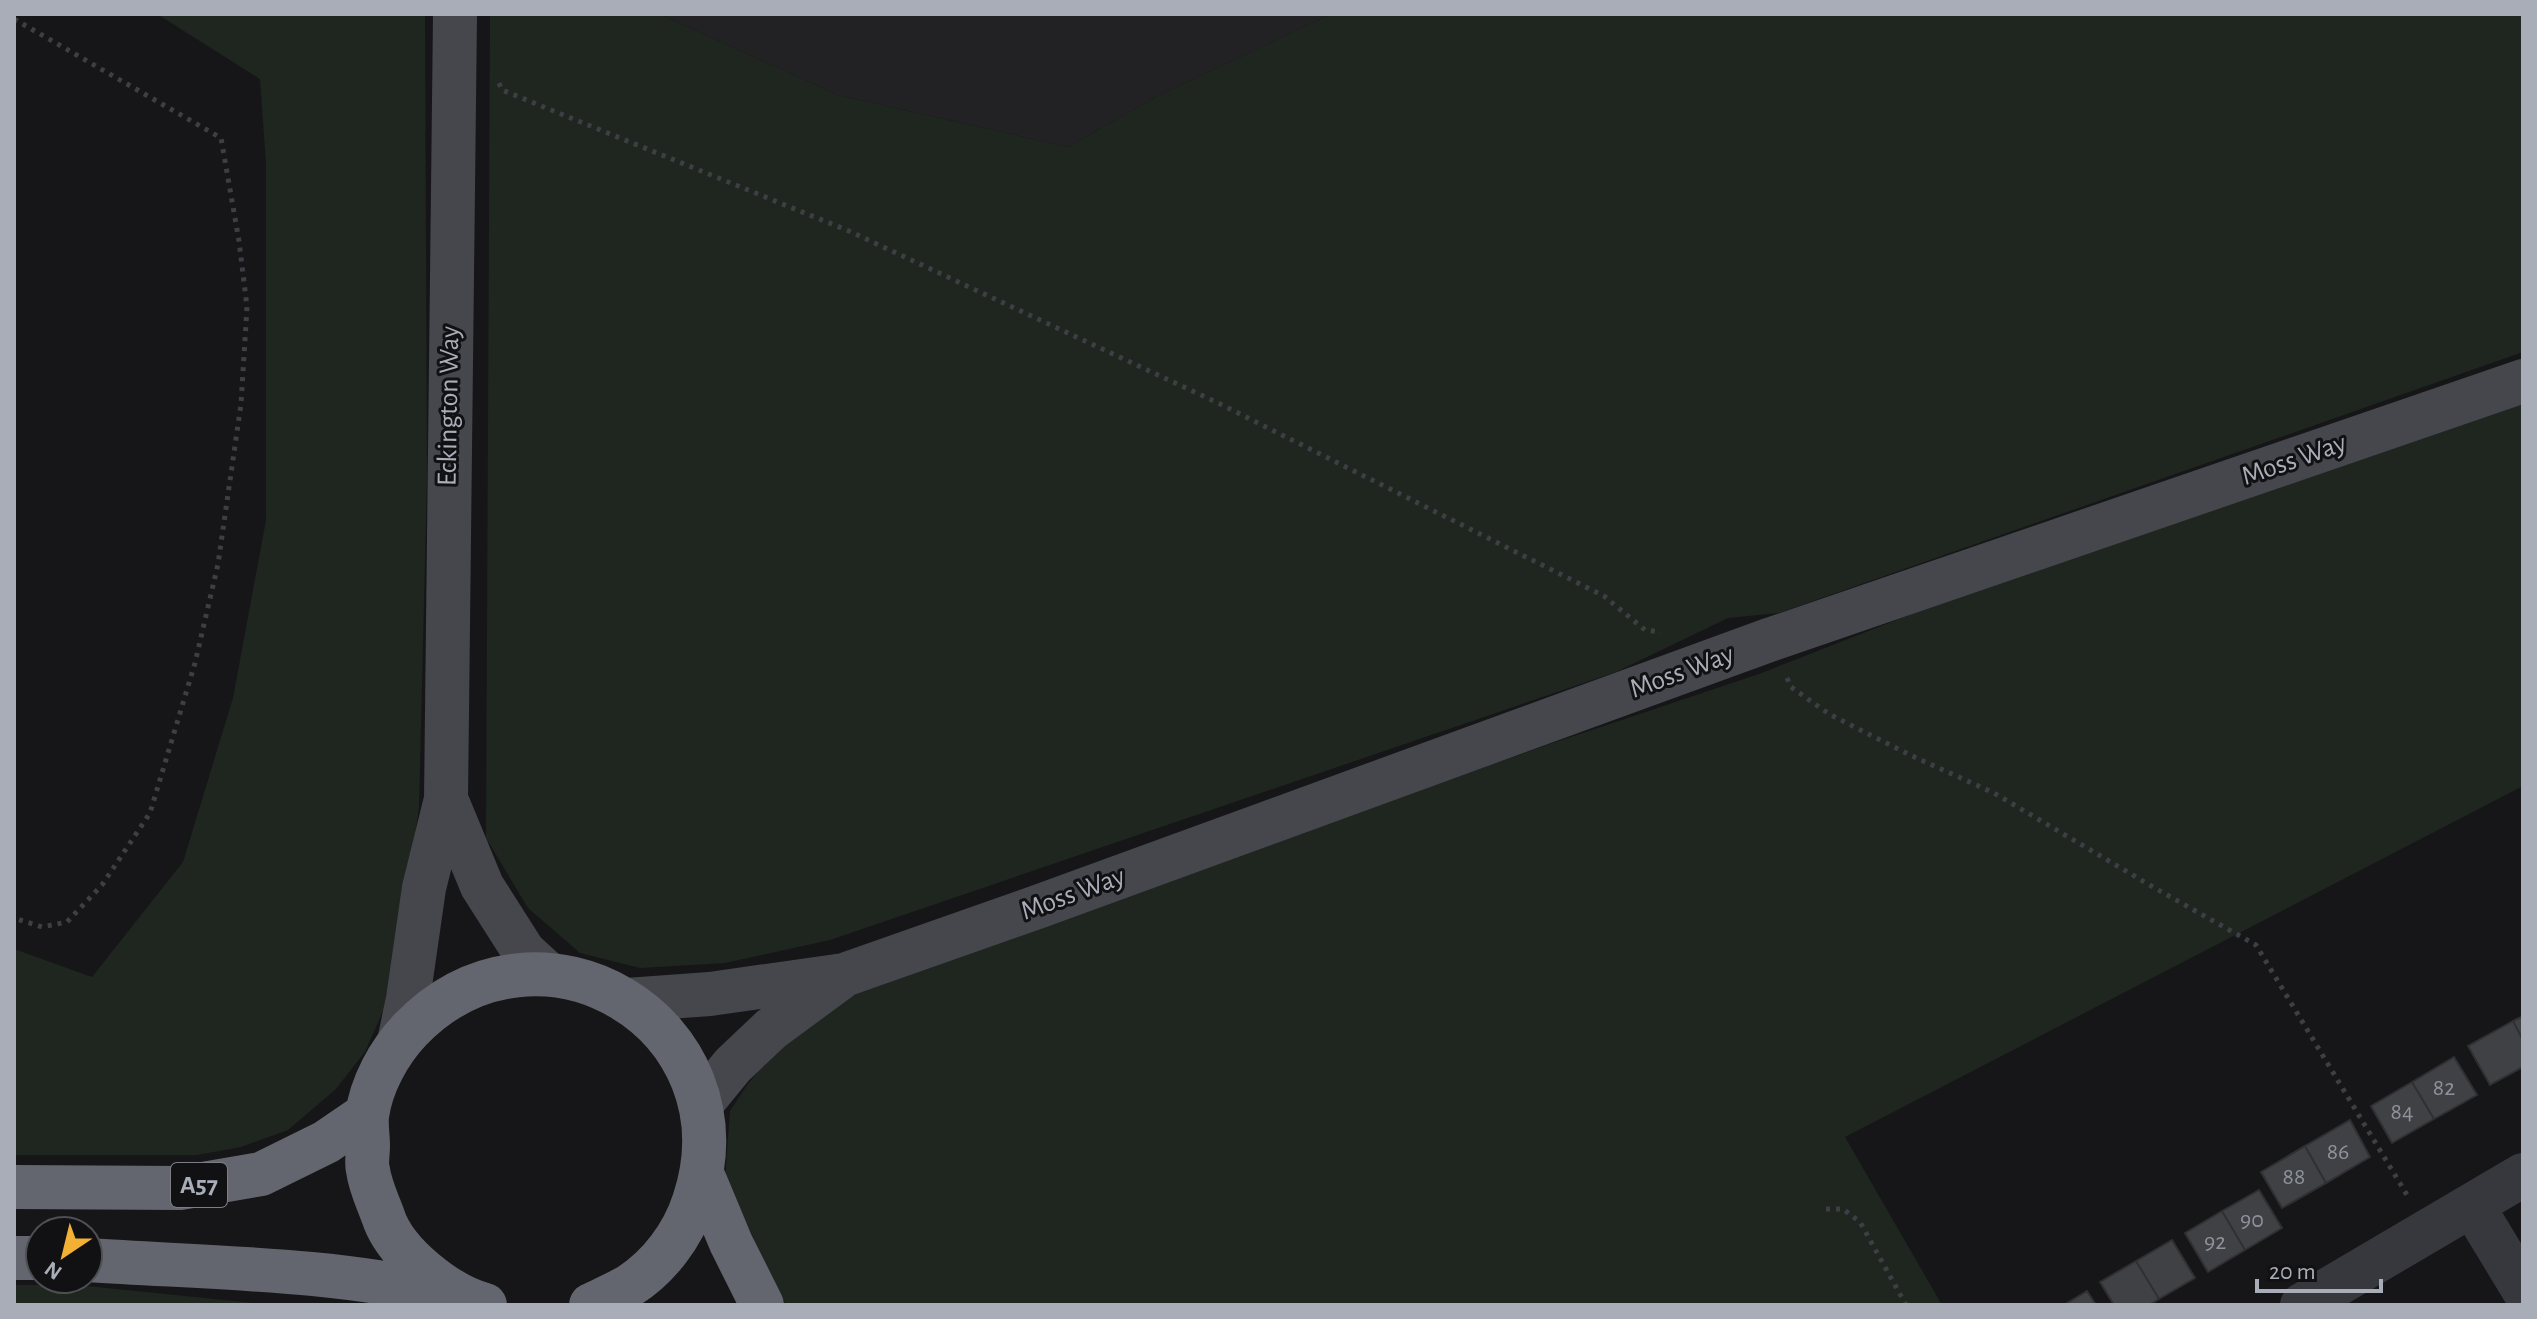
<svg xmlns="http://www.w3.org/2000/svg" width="2537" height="1319" font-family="'Alegreya Sans',sans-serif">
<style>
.built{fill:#222225}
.green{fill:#1e261f}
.building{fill:#404145;stroke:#303034;stroke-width:2}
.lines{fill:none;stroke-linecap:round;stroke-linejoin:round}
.path{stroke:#3d3f44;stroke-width:5;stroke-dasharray:4 6;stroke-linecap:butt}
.street{stroke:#37383d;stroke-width:44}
.secondary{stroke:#45474d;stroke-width:44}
.highway{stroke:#63666e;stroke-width:44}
.labels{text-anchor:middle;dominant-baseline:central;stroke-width:6;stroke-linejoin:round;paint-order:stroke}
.number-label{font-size:24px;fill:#8e929b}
.shield{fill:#111113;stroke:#7b7e86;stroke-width:2}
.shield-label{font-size:26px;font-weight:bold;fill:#a8adb8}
.street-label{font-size:28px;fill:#a8adb8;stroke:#111113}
</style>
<rect width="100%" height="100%" fill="#161618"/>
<!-- built -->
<path class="built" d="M659 14H1331L1158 96 1068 147 838 95Z"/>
<!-- green -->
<path class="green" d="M157 14H425L427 480 419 808 391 993 365 1052 335 1090 288 1130 241 1147 197 1155H14V949L92 977 183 862 233 698 266 520V164L260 79Z
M490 14H659L838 95 1068 147 1158 96 1331 14H2523V352L1779 613 1728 618 1616 672 830 940 725 963 640 968 580 953 528 908 486 838Z
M2523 398V786L1845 1137 1942 1305H786L725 1179 730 1111 747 1085 791 1031 822 1009 869 987 1544 746 1759 674 2095 542Z
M14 1285H77L274 1305H14Z"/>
<!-- building -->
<path class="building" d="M2523 1016V1040L2513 1021Z
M2513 1021 2523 1040V1067L2490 1085 2468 1046Z
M2454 1057 2477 1095 2434 1119 2412 1082Z
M2412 1082 2434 1119 2392 1143 2371 1106Z
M2350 1120 2370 1157 2326 1183 2305 1146Z
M2305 1146 2326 1183 2282 1208 2261 1172Z
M2259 1190 2282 1228 2245 1250 2222 1211Z
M2222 1211 2245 1250 2208 1272 2185 1233Z
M2172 1240 2195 1278 2159 1299 2136 1261Z
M2136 1261 2159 1299 2149 1305H2114L2100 1282Z
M2087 1291 2096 1305H2064Z"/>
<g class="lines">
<!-- path -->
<path class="path" d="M14 19 221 138 239 241 247 307 241 404 218 564 195 663 150 813 102 885 67 922 42 927 14 918
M499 83 502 90 849 231 1216 402 1604 596 1645 630 1661 632
M1787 678 1791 687 1829 714 1910 755 1994 793 2153 887 2256 945 2407 1195
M1826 1209H1843L1860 1222 1906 1305"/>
<!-- street -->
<path class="street" d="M2472 1205 2523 1289
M2302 1305 2523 1175"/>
<!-- secondary -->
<path class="secondary" d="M446 799 482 886 524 952 548 974
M627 1000 710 994 844 975 1040 906 1769 640 2523 381
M399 1042 408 999 424 888 446 799 455 14
M701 1104 733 1065 771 1029 839 979"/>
<!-- highway -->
<path class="highway" d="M703 1176 731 1243 762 1305
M14 1187 180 1188 261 1174 326 1142 367 1114
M14 1258H40
M88 1260C208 1268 333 1268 450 1296
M485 1305C448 1295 395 1254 383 1216 378 1202 370 1186 368 1170 366 1163 368 1154 368 1146 368 1136 366 1126 367 1116 371 1085 389 1052 410 1030 539 896 753 1024 694 1201 683 1235 659 1267 629 1286 617 1293 603 1299 591 1305"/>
</g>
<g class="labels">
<!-- number labels -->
<g class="number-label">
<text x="2444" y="1088">82</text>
<text x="2402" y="1112">84</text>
<text x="2338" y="1152">86</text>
<text x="2294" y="1177">88</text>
<text x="2252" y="1220">90</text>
<text x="2215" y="1242">92</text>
</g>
<!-- shield labels -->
<rect class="shield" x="171" y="1163" width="56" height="44" rx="6"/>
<g class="shield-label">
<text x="199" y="1185">A57</text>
</g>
<!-- street labels -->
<g class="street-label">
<text transform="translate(449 406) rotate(-89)">Eckington Way</text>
<text transform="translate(2294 460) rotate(-19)">Moss Way</text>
<text transform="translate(1682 672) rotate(-20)">Moss Way</text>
<text transform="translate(1073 894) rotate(-20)">Moss Way</text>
</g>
</g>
<!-- border -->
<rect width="2537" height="1319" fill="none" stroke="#a8adb8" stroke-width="32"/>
<!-- north arrow -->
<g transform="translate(64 1255) rotate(215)"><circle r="38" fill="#111113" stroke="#4d4f55" stroke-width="2"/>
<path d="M0-6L14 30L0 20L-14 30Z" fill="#f2b134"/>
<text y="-12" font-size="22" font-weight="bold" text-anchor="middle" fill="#a8adb8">N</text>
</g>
<!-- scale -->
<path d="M2257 1279v12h124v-12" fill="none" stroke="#a8adb8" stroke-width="4"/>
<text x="2269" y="1279" font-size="24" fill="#a8adb8" stroke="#111113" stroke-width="6" paint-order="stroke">20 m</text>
</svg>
